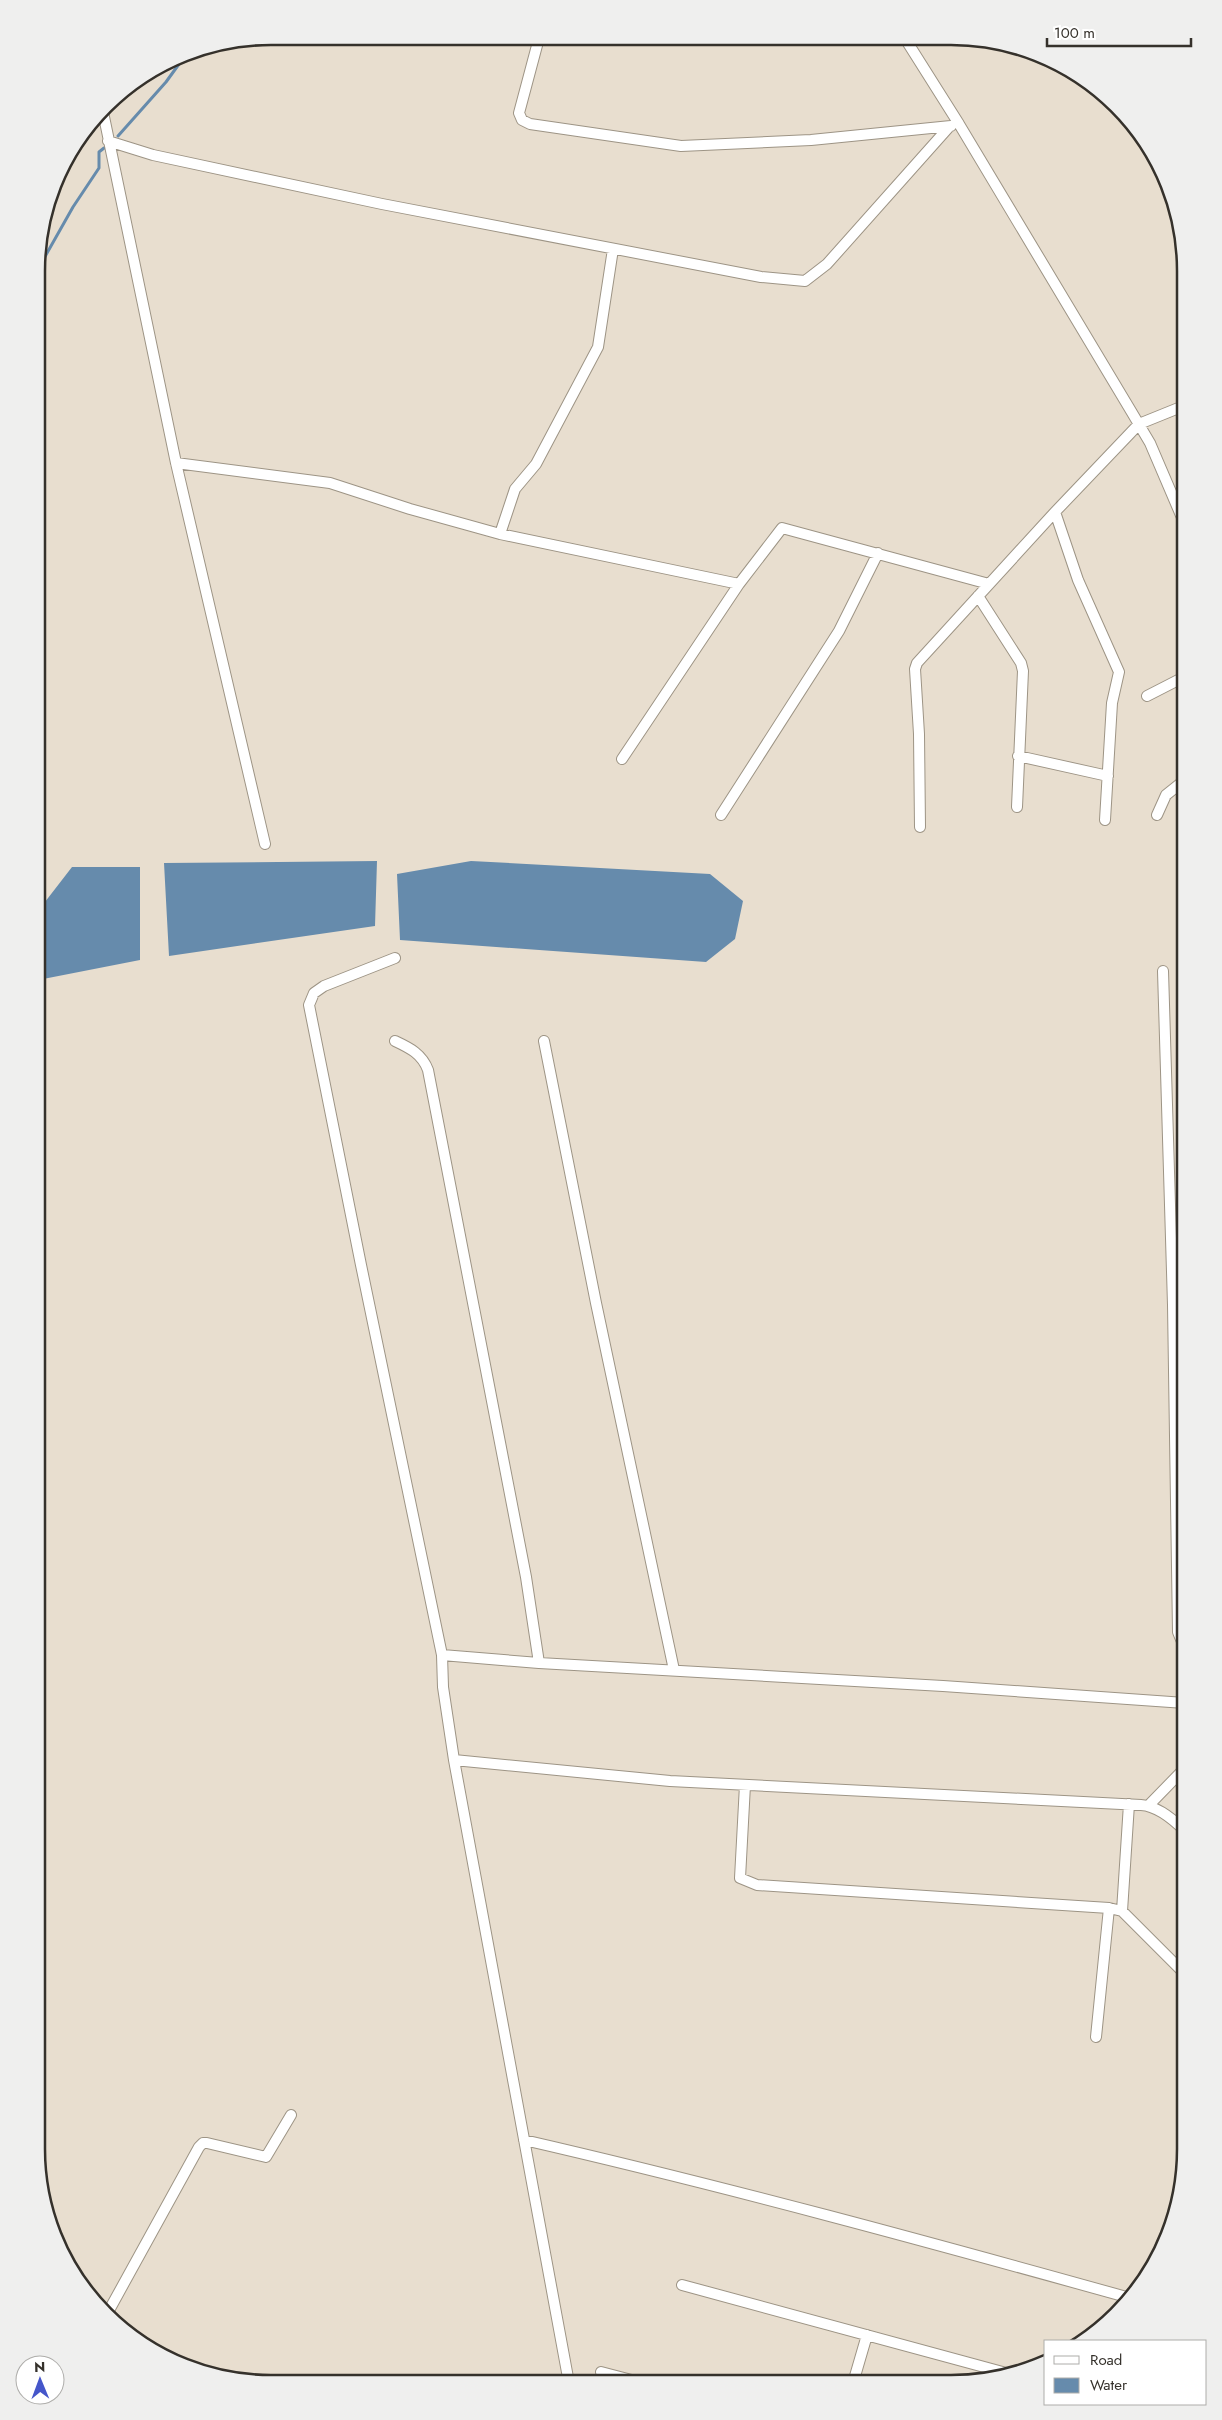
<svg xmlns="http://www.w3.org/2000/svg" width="1222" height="2420" font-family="Jost,sans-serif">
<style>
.water{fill:#668bac}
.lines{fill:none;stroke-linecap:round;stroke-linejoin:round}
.stream{stroke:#668bac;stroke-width:3}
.minor-casing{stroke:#9d9485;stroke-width:12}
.minor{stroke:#fff;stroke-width:10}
.rim{fill:none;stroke:#35312b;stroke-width:2.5}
</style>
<rect width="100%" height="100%" fill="#e8decf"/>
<!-- water -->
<path class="water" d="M377 861 375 926 169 956 164 863Z
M471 861 710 874 743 901 735 939 706 962 400 940 397 874Z
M72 867H140V960L38 980V911Z"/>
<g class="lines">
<!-- stream -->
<path class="stream" d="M118 136 166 82 187 53
M38 269 73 207 99 168V152L104 148
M38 349V342"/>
<defs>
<path id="minor" d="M539 38 519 113 522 120 530 124 681 146 811 140 951 126
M906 40 959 124 1131 411 1150 443 1186 527
M103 112 176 463 265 844
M108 141 153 155 382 204 761 277 805 281 827 264 949 127
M176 463 330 483 410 509 500 534 739 584
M1055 512 1078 580 1119 672 1112 703 1105 820
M500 534 515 489 536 464 598 347 613 249
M978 596 1021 663 1023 671 1017 807
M1147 696 1186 676
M1018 756 1108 776
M622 759 739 584 782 528 989 584
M721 815 839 631 878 553
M1157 815 1166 795 1186 779
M920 827 919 734 915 669 917 663 1055 512 1139 424 1186 405
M395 958 324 986 314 993 309 1005 361 1265 442 1655 443 1687 454 1760 569 2383
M1163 971 1173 1305 1178 1632 1185 1649
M395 1041C410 1048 422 1054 428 1070L526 1577 539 1663
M544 1041 596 1303 674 1670
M1173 1305H1185
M442 1655 539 1663 943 1686 1185 1703
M454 1760 670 1781 1141 1805C1157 1806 1174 1820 1185 1831
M745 1785 740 1878 757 1885 1109 1908 1122 1911 1185 1974
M1149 1805 1185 1768
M1122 1911 1129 1804
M1096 2037 1109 1908
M524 2140C728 2187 929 2242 1130 2298
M682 2285 1010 2374
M107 2314 199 2147 203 2143H207L266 2157 291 2115
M601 2372 643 2383
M853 2383 867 2335"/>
</defs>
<!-- minor casing -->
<use href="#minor" class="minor-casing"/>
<!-- minor -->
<use href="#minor" class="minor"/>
</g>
<!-- crop -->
<path d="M0 0H1222V2420H0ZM271 45H951A226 226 0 0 1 1177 271V2149A226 226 0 0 1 951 2375H271A226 226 0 0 1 45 2149V271A226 226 0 0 1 271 45Z" fill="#efefee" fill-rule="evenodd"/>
<path class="rim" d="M271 45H951A226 226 0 0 1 1177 271V2149A226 226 0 0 1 951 2375H271A226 226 0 0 1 45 2149V271A226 226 0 0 1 271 45Z"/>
<!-- legend -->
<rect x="1044" y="2340" width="162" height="65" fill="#ffffff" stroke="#aeadaa"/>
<rect x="1054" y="2356" width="25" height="8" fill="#ffffff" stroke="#aeadaa"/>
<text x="1090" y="2365" font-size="15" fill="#35312b">Road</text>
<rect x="1054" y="2378" width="25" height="15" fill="#668bac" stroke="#aeadaa"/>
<text x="1090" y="2390" font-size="15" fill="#35312b">Water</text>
<!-- north arrow -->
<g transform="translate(40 2380) rotate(359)"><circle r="24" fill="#ffffff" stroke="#aeadaa"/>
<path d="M0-4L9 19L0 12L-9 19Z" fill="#4556ca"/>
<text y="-8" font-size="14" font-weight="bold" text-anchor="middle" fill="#35312b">N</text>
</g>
<!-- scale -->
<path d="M1047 38v8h144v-8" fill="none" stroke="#35312b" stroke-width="2.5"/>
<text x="1054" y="38" font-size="15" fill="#35312b" stroke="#ffffff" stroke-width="4" paint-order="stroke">100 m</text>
</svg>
